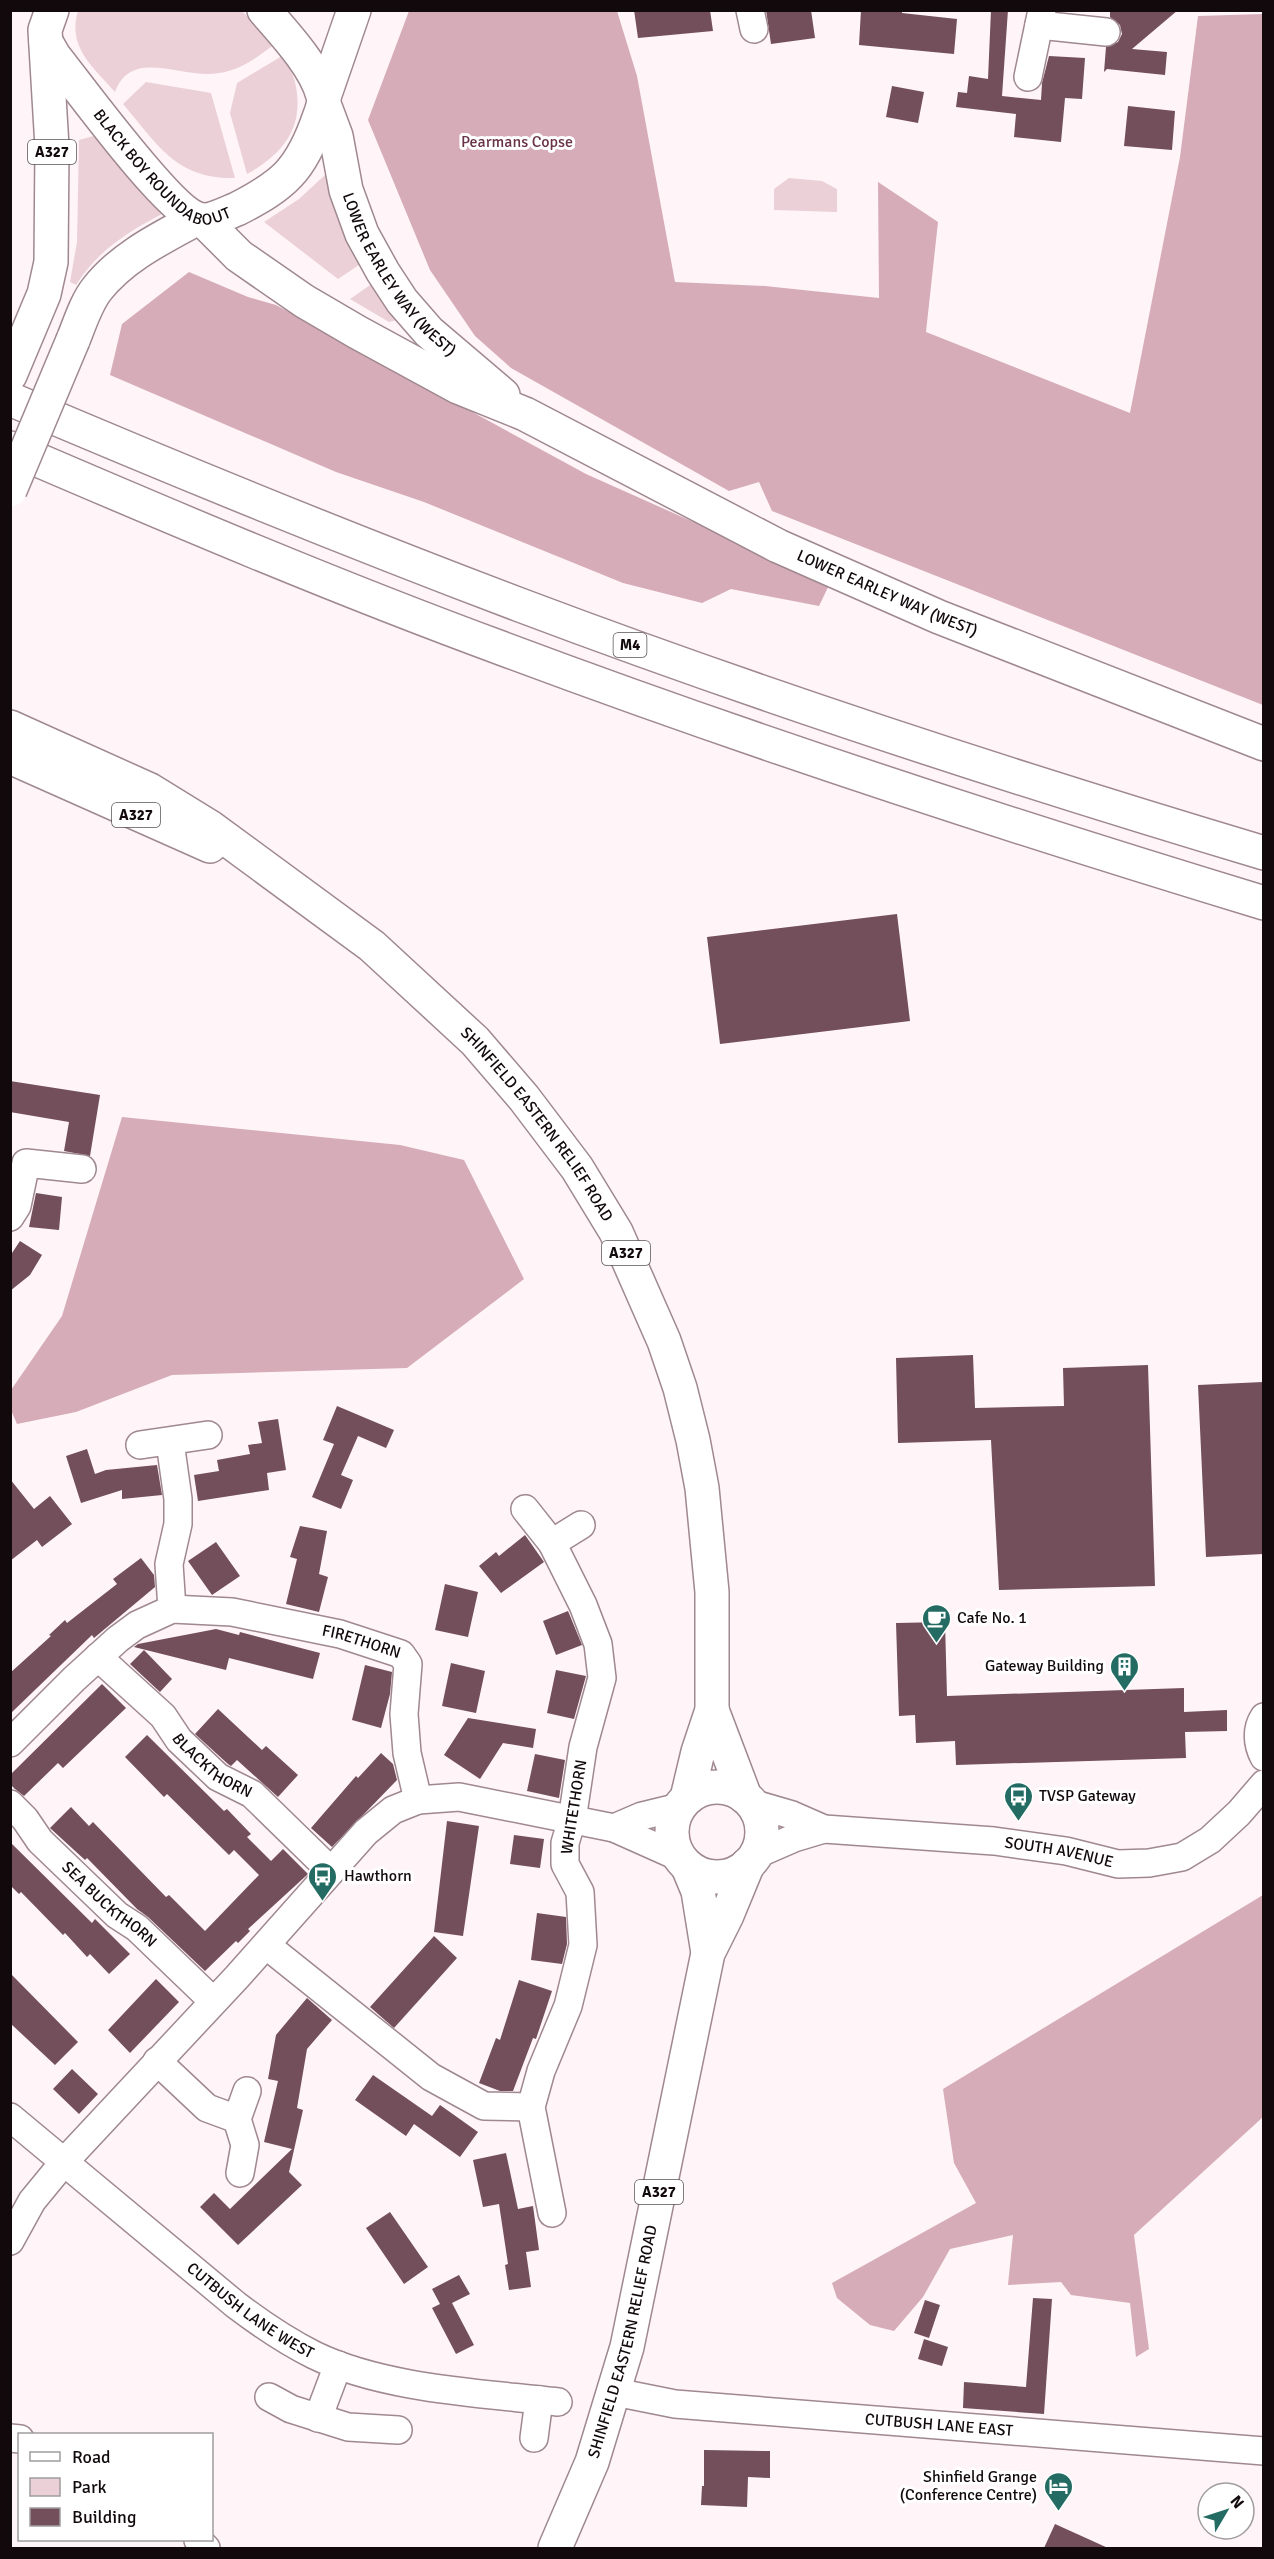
<svg xmlns="http://www.w3.org/2000/svg" width="1274" height="2559" font-family="Signika,sans-serif">
<style>
.green{fill:#ebd0d8}
.forest{fill:#d6acb9}
.building{fill:#724f5a}
.lines{fill:none;stroke-linecap:round;stroke-linejoin:round}
.minor-casing{stroke:#9f888f;stroke-width:30}
.major-casing{stroke:#9f888f;stroke-width:36}
.highway-casing{stroke:#9f888f;stroke-width:36}
.minor{stroke:#fff;stroke-width:27}
.major{stroke:#fff;stroke-width:33}
.highway{stroke:#fff;stroke-width:33}
.major-bridge-casing{stroke:#9f888f;stroke-width:36;stroke-linecap:butt}
.major-bridge{stroke:#fff;stroke-width:33}
.labels{text-anchor:middle;dominant-baseline:central;stroke-width:6;stroke-linejoin:round;paint-order:stroke}
.shield{fill:#fff;stroke:#585355;stroke-width:1.5}
.shield-label{font-size:15px;font-weight:bold;fill:#11090c}
.park-label{font-size:16px;fill:#693347;stroke:#fff}
.street-label{font-size:16px;fill:#11090c;stroke:#fff}
.poi-label{font-size:16px;fill:#11090c;stroke:#fff;text-anchor:start}
</style>
<rect width="100%" height="100%" fill="#fff4f7"/>
<!-- green -->
<path class="green" d="M78 11H242L263 33 272 46C255 59 240 70 219 73 183 80 132 46 115 92 93 67 67 47 78 11Z
M282 56C286 64 293 73 295 82 305 126 285 153 247 174L230 113 237 83Z
M146 82 211 93 235 178C176 179 158 145 123 104Z
M97 135 172 209C134 228 99 248 76 285L70 282 77 242 79 140Z
M325 175 365 261 338 279 264 222 299 199Z
M789 178 822 181 837 189V212L774 210V189Z
M376 281 397 320 389 322 350 299Z"/>
<!-- forest -->
<path class="forest" d="M409 11H617L637 76 675 282 765 286 879 298 878 182 938 222 926 332 1130 413 1180 157 1198 16 1263 14V705L772 511 759 482 729 491 511 368 475 336 430 270 368 120Z
M189 272 248 297 276 305 586 474 830 583 819 606 731 589 702 603 623 583 424 502 336 472 110 375 122 324Z
M122 1117 400 1145 464 1160 524 1279 407 1368 172 1375 76 1412 17 1424 11 1410V1390L62 1316Z
M1263 1895V2117L1134 2235 1149 2349 1136 2357 1130 2303 1071 2295 1061 2282 1008 2285 1013 2235 950 2249 923 2297 894 2331 870 2325 837 2298 832 2283 976 2203 954 2163 943 2089Z"/>
<!-- building -->
<path class="building" d="M634 10H710L713 31 638 38Z
M766 10H811L815 38 771 44Z
M861 10H902V13L957 19 954 54 859 45Z
M991 10H1008L1002 96 1041 100 1042 83 1049 56 1085 58 1082 99 1065 98 1061 142 1014 137 1016 114 956 107 958 92 967 93 969 76 988 79Z
M1110 10H1178L1132 49 1167 52 1165 75 1107 69 1104 72 1106 47 1118 42 1122 34 1120 25 1110 17Z
M892 86 924 92 918 123 886 117Z
M1128 106 1175 111 1172 150 1124 146Z
M897 914 910 1021 720 1044 707 937Z
M10 1081 100 1095 90 1156 64 1151 69 1122 10 1112Z
M36 1193 62 1197 59 1230 29 1227Z
M20 1241 42 1255 30 1275 10 1291V1256Z
M973 1355 975 1408 1064 1406 1063 1368 1148 1365 1155 1586 999 1590 991 1440 898 1443 896 1358Z
M1263 1382V1554L1206 1557 1198 1385Z
M337 1406 394 1430 386 1448 358 1436 341 1475 353 1480 341 1509 312 1497 334 1444 323 1440Z
M278 1419 286 1470 267 1473 269 1490 198 1501 194 1475 219 1471 217 1460 250 1454 248 1445 262 1443 258 1422Z
M87 1449 95 1474 106 1470 157 1465 162 1495 122 1499V1490L81 1503 66 1456Z
M10 1479 34 1509 50 1496 72 1524 42 1547 37 1540 10 1561Z
M300 1526 327 1531 319 1574 328 1577 319 1612 286 1604 297 1559 290 1557Z
M525 1535 544 1562 501 1593 479 1566 496 1552 499 1556Z
M216 1542 240 1576 212 1595 188 1561Z
M141 1558 154 1575 155 1587 94 1638 92 1635 10 1714V1673L51 1636 49 1635 65 1620 67 1623 117 1584 113 1579Z
M445 1584 478 1592 468 1637 435 1630Z
M568 1611 582 1645 556 1655 543 1621Z
M945 1622 947 1696 1184 1688V1712L1227 1710V1731L1185 1732 1186 1758 956 1765 955 1741 916 1743 915 1715 899 1716 896 1623Z
M216 1629 239 1635 240 1632 320 1653 313 1679 229 1658 226 1670 134 1647 138 1644Z
M144 1650 172 1679 160 1692 130 1664Z
M451 1663 485 1671 476 1713 442 1706Z
M365 1665 392 1672 390 1694 381 1728 352 1720Z
M556 1670 586 1676 574 1719 547 1713Z
M102 1684 126 1708 63 1768 58 1763 24 1796 15 1789 10 1784V1775Z
M218 1709 262 1750 266 1746 298 1775 278 1797 237 1760 231 1766 228 1764 195 1734Z
M468 1718 536 1729 533 1748 503 1743 480 1779 444 1755Z
M147 1735 224 1811 227 1809 251 1834 247 1837 271 1861 283 1849 308 1874 248 1929 250 1931 238 1943 236 1941 205 1971 148 1917 137 1909 87 1858 85 1860 50 1828 71 1807 89 1826 93 1822 166 1897 169 1895 205 1931 259 1875 234 1850 229 1855 167 1794 164 1797 125 1757Z
M381 1753 393 1764 397 1780 332 1847 311 1828 356 1776 358 1778Z
M535 1754 565 1760 559 1798 527 1791Z
M447 1821 479 1826 463 1936 434 1932Z
M514 1835 544 1839 540 1868 510 1864Z
M10 1842 92 1923 95 1919 130 1954 109 1974 90 1954 87 1957 65 1933 63 1935 21 1892 19 1894 10 1885Z
M537 1913 566 1917 567 1944 562 1964 531 1960Z
M434 1936 457 1958 394 2028 370 2007Z
M10 1973 78 2042 55 2065 10 2023Z
M156 1979 179 2002 130 2053 108 2030Z
M519 1980 552 1991 536 2039 533 2038 513 2091H500L479 2083 496 2038 500 2040Z
M307 1998 332 2020 307 2049 297 2108 303 2110 289 2172 302 2185 238 2245 200 2207 214 2193 230 2209 292 2149 264 2142 278 2081 268 2079 276 2035Z
M72 2069 98 2094 79 2114 53 2089Z
M373 2075 432 2116 440 2105 478 2132 460 2157 414 2124 406 2136 355 2100Z
M506 2153 518 2209 533 2206 539 2250 526 2252 531 2287 509 2290 505 2265 508 2264 499 2204 483 2207 473 2160Z
M390 2212 428 2267 404 2284 366 2228Z
M459 2275 470 2294 452 2303 474 2345 456 2354 432 2308 440 2304 432 2289Z
M1033 2298 1052 2299 1044 2414 963 2408 964 2382 1026 2387Z
M925 2300 940 2305 929 2338 914 2333Z
M924 2339 948 2347 942 2366 918 2359Z
M704 2450 770 2451V2478L748 2477 747 2507 701 2505 702 2486H704Z
M1055 2524 1108 2548H1044Z"/>
<g class="lines">
<defs>
<g id="minor">
<path d="M750 10 754 29"/>
<path d="M1039 25 1106 32"/>
<path d="M1028 77 1042 10"/>
<path d="M10 1217 17 1206 26 1163 82 1169"/>
<path d="M170 1442 178 1499V1524L169 1564 172 1609"/>
<path d="M140 1445 208 1435"/>
<path d="M525 1509 552 1543 583 1605 598 1644 602 1678 583 1747 572 1820 565 1843V1864L580 1892 583 1945 568 2006 541 2071 531 2107 552 2213"/>
<path d="M552 1543 581 1525"/>
<path id="s1" d="M98 1657 163 1716 179 1740 218 1777 252 1794 331 1871"/>
<path d="M1264 1717C1256 1729 1257 1744 1264 1757"/>
<path id="s2" d="M10 1743 74 1679 118 1639 137 1625 172 1609 232 1612 340 1634 401 1654 408 1664 404 1714 407 1753 418 1800"/>
<path id="s3" d="M751 1803 792 1815 824 1829 994 1841 1066 1851 1118 1864 1149 1863 1182 1857 1210 1840 1239 1813 1264 1784"/>
<path id="s4" d="M10 1804 25 1819 40 1841 117 1915 137 1928 213 2001"/>
<path d="M614 1828 642 1816 679 1807"/>
<path d="M755 1855 794 1838 824 1829"/>
<path d="M266 1945 431 2077 484 2106 531 2107"/>
<path d="M157 2061 207 2108 237 2119"/>
<path id="s5" d="M10 2117 236 2305C261 2324 286 2341 314 2355 384 2389 481 2393 558 2402"/>
<path d="M240 2173 245 2145 237 2119 247 2091"/>
<path d="M10 2241 32 2201 64 2162 237 1977 366 1832 393 1810 418 1800 459 1797 614 1828 679 1857"/>
<path id="s6" d="M615 2392 675 2404 1264 2451"/>
<path d="M269 2397 291 2409 348 2427 398 2430"/>
<path d="M318 2418 338 2365"/>
<path d="M10 2438 20 2439"/>
<path d="M534 2438 539 2400"/>
<path d="M198 2540 206 2548"/>
</g>
<g id="major">
<path id="s7" d="M46 42 54 56C78 86 168 210 198 219 208 223 227 213 237 209 284 185 301 170 319 118 321 112 325 104 323 96 316 67 284 33 264 10"/>
<path d="M324 97 354 10"/>
<path id="s8" d="M324 104 336 136 346 190 362 234 383 272 402 301 429 332 503 395"/>
<path id="s9" d="M203 220 239 256 304 301 357 332 458 387 525 414 778 546 939 617 1264 744"/>
<path d="M73 340C80 323 86 303 97 289 122 257 161 238 196 219"/>
<path d="M10 375 44 294 51 262 52 147 45 30 52 10"/>
<path id="s10" d="M10 727 150 790 210 827 372 946 475 1041 524 1098 577 1168 616 1232 664 1341 680 1388 693 1440 702 1488 712 1592V1710L698 1752 687 1798"/>
<path d="M10 757 210 846"/>
<path d="M712 1710 745 1797"/>
<circle cx="717" cy="1832" r="45"/>
<path d="M688 1867 698 1891 708 1953"/>
<path id="s11" d="M555 2548 592 2462 627 2347 708 1953 727 1915 748 1864"/>
</g>
<path id="highway" d="M10 399C179 471 348 540 520 605 764 697 1013 778 1264 853
M10 448C173 518 335 587 501 648 752 742 1007 825 1264 903"/>
</defs>
<!-- minor casing -->
<use href="#minor" class="minor-casing"/>
<!-- major casing -->
<use href="#major" class="major-casing"/>
<!-- highway casing -->
<use href="#highway" class="highway-casing"/>
<!-- minor -->
<use href="#minor" class="minor"/>
<!-- major -->
<use href="#major" class="major"/>
<!-- highway -->
<use href="#highway" class="highway"/>
<defs>
<path id="major-bridge" d="M10 490 73 340"/>
</defs>
<!-- major-bridge casing -->
<use href="#major-bridge" class="major-bridge-casing"/>
<!-- major-bridge -->
<use href="#major-bridge" class="major-bridge"/>
</g>
<!-- icons -->
<defs>
<symbol id="cafe-pin" viewBox="-11 -11 22 30"><path d="M0 17L-7.5 6A9.5 9.5 0 1 1 7.5 6Z" fill="#246c63" stroke="#fff"/><path d="M-5.5-4.5H6V0H3Q3 3.5 0 3.5H-2.5Q-5.5 3.5-5.5 0ZM3-3.2v2h1.7v-2ZM-6 4.5H4V6H-6Z" fill="#fff"/></symbol>
<symbol id="building-pin" viewBox="-11 -11 22 30"><path d="M0 17L-7.5 6A9.5 9.5 0 1 1 7.5 6Z" fill="#246c63" stroke="#fff"/><path d="M-4-6H4V6H1V3H-1V6H-4ZM-2.5-4.3h1.7v1.8h-1.7ZM.8-4.3h1.7v1.8H.8ZM-2.5-1h1.7V.8h-1.7ZM.8-1h1.7V.8H.8Z" fill="#fff"/></symbol>
<symbol id="bus-pin" viewBox="-11 -11 22 30"><path d="M0 17L-7.5 6A9.5 9.5 0 1 1 7.5 6Z" fill="#246c63" stroke="#fff"/><path d="M-5-6H5V4H4V6H2V4H-2V6H-4V4H-5ZM-3.5-4V0h7V-4ZM-3.5 1.2v1.5H-2V1.2ZM2 1.2v1.5H3.5V1.2Z" fill="#fff"/></symbol>
<symbol id="hotel-pin" viewBox="-11 -11 22 30"><path d="M0 17L-7.5 6A9.5 9.5 0 1 1 7.5 6Z" fill="#246c63" stroke="#fff"/><path d="M-6-4.5h1.5V1H6V5H4.5V3h-9V5H-6ZM-4 0a1.8 1.8 0 1 1 3.6 0ZM.5 0V-2.5h3Q6-2.5 6 0Z" fill="#fff"/></symbol>
</defs>
<g fill-rule="evenodd">
<use href="#cafe-pin" x="920" y="1602" width="33" height="45"/>
<use href="#building-pin" x="1108" y="1650" width="33" height="45"/>
<use href="#bus-pin" x="1002" y="1780" width="33" height="45"/>
<use href="#bus-pin" x="306" y="1860" width="33" height="45"/>
<use href="#hotel-pin" x="1042" y="2470" width="33" height="45"/>
</g>
<g class="labels">
<!-- shield labels -->
<g class="shield">
<rect x="28" y="140" width="48" height="24" rx="4.5"/>
<rect x="613.5" y="633" width="33" height="24" rx="4.5"/>
<rect x="112" y="803" width="48" height="24" rx="4.5"/>
<rect x="602" y="1241" width="48" height="24" rx="4.5"/>
<rect x="635" y="2180" width="48" height="24" rx="4.5"/>
</g>
<g class="shield-label">
<text x="52" y="152">A327</text>
<text x="630" y="645">M4</text>
<text x="136" y="815">A327</text>
<text x="626" y="1253">A327</text>
<text x="659" y="2192">A327</text>
</g>
<!-- park labels -->
<g class="park-label">
<text x="517" y="142">Pearmans Copse</text>
</g>
<!-- street labels -->
<g class="street-label">
<text stroke="none"><textPath href="#s7" startOffset="177">BLACK BOY ROUNDABOUT</textPath></text>
<text stroke="none"><textPath href="#s8" startOffset="190">LOWER EARLEY WAY (WEST)</textPath></text>
<text stroke="none"><textPath href="#s9" startOffset="783">LOWER EARLEY WAY (WEST)</textPath></text>
<text stroke="none"><textPath href="#s10" startOffset="669">SHINFIELD EASTERN RELIEF ROAD</textPath></text>
<text stroke="none"><textPath href="#s2" startOffset="405">FIRETHORN</textPath></text>
<text stroke="none"><textPath href="#s1" startOffset="159">BLACKTHORN</textPath></text>
<text transform="translate(574 1807) rotate(-81)">WHITETHORN</text>
<text stroke="none"><textPath href="#s3" startOffset="314">SOUTH AVENUE</textPath></text>
<text stroke="none"><textPath href="#s4" startOffset="142">SEA BUCKTHORN</textPath></text>
<text stroke="none"><textPath href="#s5" startOffset="309">CUTBUSH LANE WEST</textPath></text>
<text stroke="none"><textPath href="#s11" startOffset="218">SHINFIELD EASTERN RELIEF ROAD</textPath></text>
<text stroke="none"><textPath href="#s6" startOffset="326">CUTBUSH LANE EAST</textPath></text>
</g>
<!-- poi labels -->
<g class="poi-label">
<text x="957" y="1618">Cafe No. 1</text>
<text x="1104" y="1666" text-anchor="end">Gateway Building</text>
<text x="1039" y="1796">TVSP Gateway</text>
<text x="344" y="1876">Hawthorn</text>
<text x="1037" y="2477" text-anchor="end">Shinfield Grange<tspan x="1037" dy="18">(Conference Centre)</tspan></text>
</g>
</g>
<!-- border -->
<rect width="1274" height="2559" fill="none" stroke="#11090c" stroke-width="24"/>
<!-- legend -->
<rect x="18" y="2433" width="195" height="108" fill="#ffffff" stroke="#a09d9e" stroke-width="1.5"/>
<rect x="30" y="2452" width="30" height="9" fill="#ffffff" stroke="#a09d9e" stroke-width="1.5"/>
<text x="72" y="2463" font-size="18" fill="#11090c">Road</text>
<rect x="30" y="2478" width="30" height="18" fill="#ebd0d8" stroke="#a09d9e" stroke-width="1.5"/>
<text x="72" y="2493" font-size="18" fill="#11090c">Park</text>
<rect x="30" y="2508" width="30" height="18" fill="#724f5a" stroke="#a09d9e" stroke-width="1.5"/>
<text x="72" y="2523" font-size="18" fill="#11090c">Building</text>
<!-- north arrow -->
<g transform="translate(1226 2511) rotate(51)"><circle r="28" fill="#ffffff" stroke="#a09d9e" stroke-width="1.5"/>
<path d="M0-4.5L10 22L0 15L-10 22Z" fill="#246c63"/>
<text y="-9" font-size="16" font-weight="bold" text-anchor="middle" fill="#11090c">N</text>
</g>
</svg>
